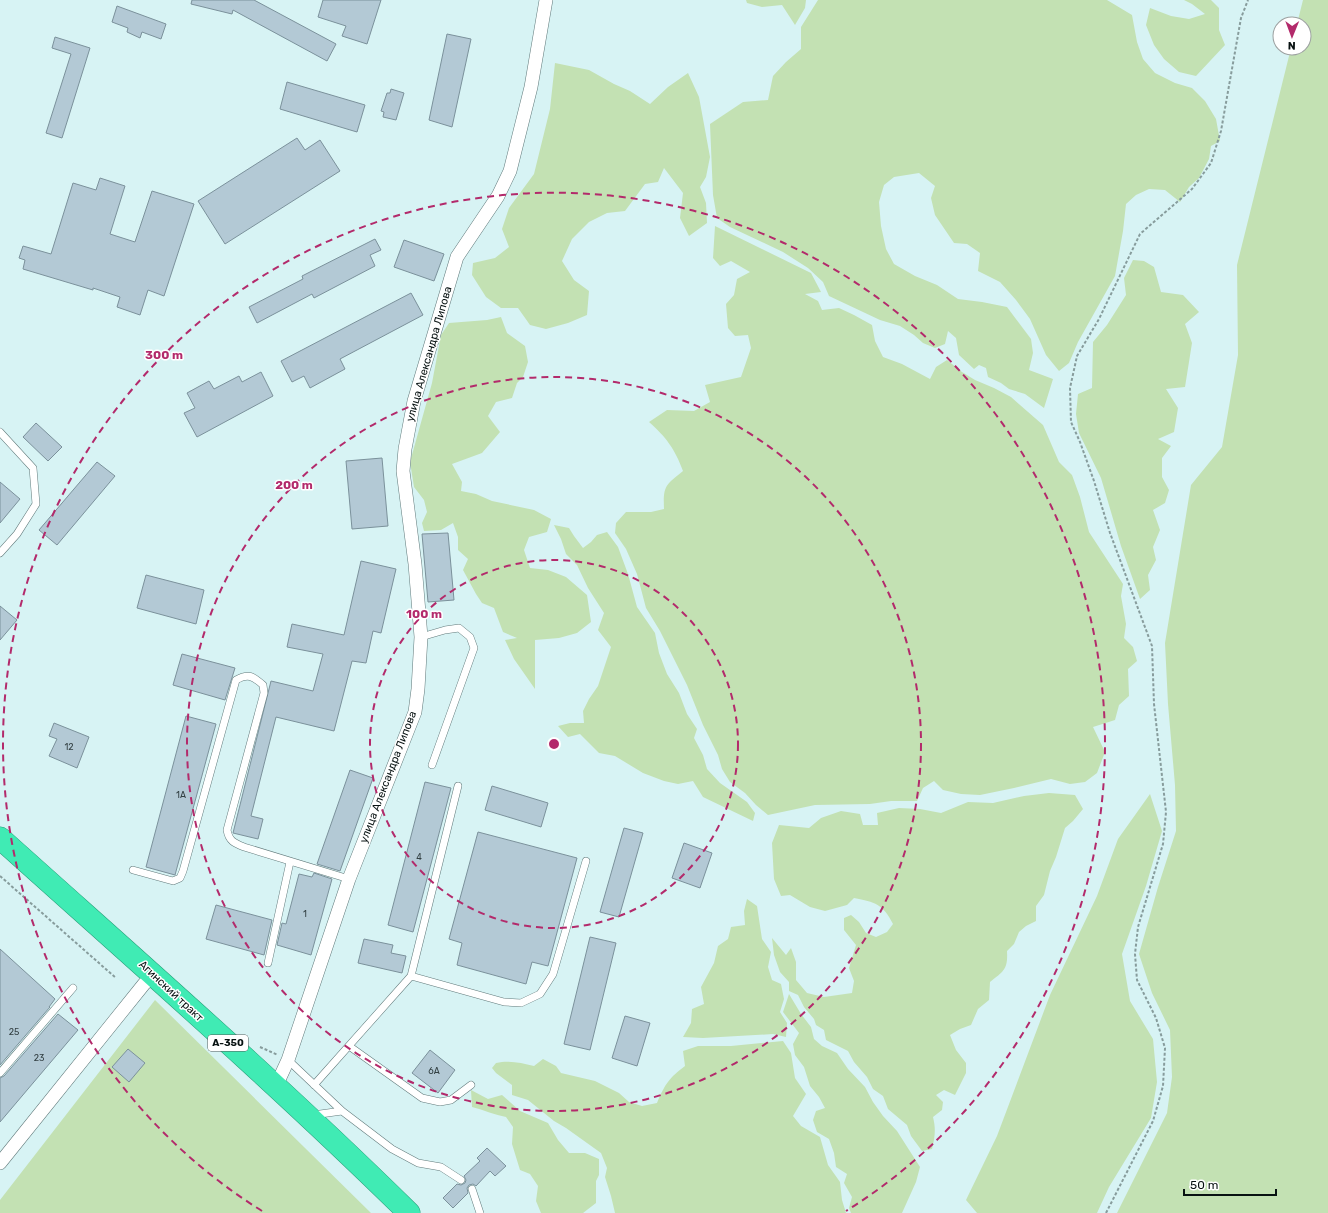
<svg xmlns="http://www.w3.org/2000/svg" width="1328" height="1213" font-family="Rubik,sans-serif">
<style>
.green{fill:#c3e1b3}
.building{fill:#b3c9d5;stroke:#7b919b}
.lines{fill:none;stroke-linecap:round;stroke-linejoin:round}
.lane-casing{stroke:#627b7c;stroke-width:8}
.street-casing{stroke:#627b7c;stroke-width:14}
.highway-casing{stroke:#2c9f7b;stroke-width:23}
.path{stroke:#879c9c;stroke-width:2;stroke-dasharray:3 2;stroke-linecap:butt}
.lane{stroke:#fff;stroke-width:7}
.street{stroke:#fff;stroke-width:13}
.highway{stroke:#40ebb4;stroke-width:22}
.ring{fill:none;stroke:#b32a6b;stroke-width:2;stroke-dasharray:7 5}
.labels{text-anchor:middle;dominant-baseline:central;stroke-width:3;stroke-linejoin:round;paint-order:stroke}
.number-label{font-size:9px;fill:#334043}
.shield{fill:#fff;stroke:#525959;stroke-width:1}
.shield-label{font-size:10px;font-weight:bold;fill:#081212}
.street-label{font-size:11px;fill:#081212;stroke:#fff}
.centre{fill:#b32a6b;stroke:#fff;stroke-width:2}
.ring-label{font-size:12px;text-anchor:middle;font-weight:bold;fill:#b32a6b;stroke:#fff;stroke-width:3;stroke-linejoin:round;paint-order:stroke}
</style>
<rect width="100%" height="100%" fill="#d7f3f4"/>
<!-- green -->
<path class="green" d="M746 0H806L805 8 795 25 782 5 762 7 747 3Z
M818 0H1107L1132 15 1137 42 1143 59 1155 73 1175 83 1192 88 1205 101 1216 119 1220 141 1211 146 1209 159 1199 178 1189 187 1180 202 1165 190 1149 189 1136 195 1126 204 1123 231 1115 276 1078 342 1069 363 1059 371 1046 355 1030 319 1016 300 1000 282 978 271 980 253 967 244 954 243 935 215 931 198 935 186 919 173 894 177 884 185 879 202 881 226 886 249 894 264 915 276 937 285 958 299 982 302 1007 307 1031 339 1033 353 1029 370 1053 379 1044 408 1025 394 1009 389 1001 383 988 377 986 368 979 365 974 369 959 355 956 338 948 331 945 344 935 348 923 343 914 335 900 326 880 320 829 296 823 282 808 268 783 252 730 227 717 218 713 195 710 124 743 102 768 100 773 76 786 62 801 49V27Z
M1184 0H1211L1219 8V30L1225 45 1196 76 1179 72 1164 59 1154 45 1146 25 1150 8 1171 16 1189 19 1205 14 1192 4Z
M1303 0H1328V1213H1117L1167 1113 1172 1077 1170 1030 1152 993 1139 954 1158 887 1176 831 1175 785 1168 704 1165 643 1191 485 1222 447 1238 355 1237 265 1291 48H1304V24H1297Z
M555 63 589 70 614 84 630 91 650 104 668 87 688 73 699 97 710 157 706 177 700 187 706 203 707 223 689 236 680 218 683 193 664 168 658 182 645 184 625 211 607 213 589 222 572 239 562 261 574 280 589 291 587 315 568 323 546 329 530 325 518 308H501L486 297 472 275 473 263 495 258 509 247 502 229 509 208 534 174 550 109Z
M715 226 811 273 821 292 805 294 818 301 822 310 839 308 854 315 872 325 875 341 883 357 902 364 930 379 936 367 947 360 962 372 975 380 994 388 1011 397 1043 425 1059 462 1072 475 1080 497 1089 532 1123 584 1121 596 1126 624 1124 638 1133 647 1137 661 1128 669 1129 696 1119 705 1115 720 1093 727 1105 752 1097 773 1085 782 1070 784 1051 779 1014 788 980 795 961 794 943 790 934 781 923 788 917 801H891L870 804 815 805 768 815 756 805 745 793 730 782 722 769 718 755 703 725 687 685 660 631 646 608 637 574 626 549 615 533 616 523 626 512H651L664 509C663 485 666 485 683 471 675 449 666 437 649 422L667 410 694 411 710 402 705 385 741 377 751 348 748 335 735 336 728 328 726 304 734 295 737 279 750 272 731 261 720 266 713 258Z
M1133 260 1144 261 1154 267 1161 292 1183 295 1199 312 1185 324 1192 343 1185 387 1166 389 1178 408 1174 432 1158 439 1171 446 1162 458V477L1169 490 1165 503 1153 510 1160 530 1153 547 1156 560 1148 575 1150 590 1140 599 1121 546 1101 478 1079 433 1076 414 1078 394 1092 388 1093 342 1107 325 1126 295 1124 278Z
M501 317 507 333 525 346 528 362 523 377 517 383 512 398 496 402 488 416 500 432 482 453 452 464 462 482 461 491 476 494 492 501 534 510 551 519 547 532 529 537 524 550 530 568 548 570 566 577 587 595 591 622 577 633 559 638 535 640V689L514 659 505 640 517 638 503 632 494 608 482 603 476 594 463 570 468 559 458 550V537L453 523 441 530 424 531 422 523 427 512 424 500 414 487 410 462 432 383 441 335 449 323 487 320Z
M554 525 569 528 574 536 583 548 591 542 597 535 607 532 618 547 628 574 637 607 655 633 659 653 667 674 679 693 687 714 697 729 694 738 703 755 707 769 720 783 747 802 755 813 753 821 703 797 693 781 678 784 664 781 643 773 615 756 599 753 580 734 568 737 558 726 570 723H584L583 711 589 699 598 686 611 647 598 630 604 613 588 588 577 565 566 554 561 539Z
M1049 793 1075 795 1083 809 1073 821 1065 828 1056 857 1050 871 1044 895 1036 906V921L1026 926 1019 932 1014 944 1007 951C1008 969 1004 971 990 982L989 1000 978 1009 971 1025 960 1029 950 1035 956 1050 966 1063V1073L955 1095 944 1090 936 1095 943 1102 942 1110 933 1117C936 1129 935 1137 932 1149L922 1151 911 1136 907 1125 888 1109 883 1096 873 1089 867 1077 854 1062 848 1051 826 1040 824 1030 816 1025 814 1019 804 1007 798 995 789 991V982L780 972 774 955 772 938 786 955 791 948 796 962V980L807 993 824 997 852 993 854 981 849 968 856 945 844 930V918L851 915 859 922 866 933 876 937 887 932 893 924C883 904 875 902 854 898L847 905 825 911 810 907 790 895 781 896 774 879 772 843 779 825 809 828 821 818 841 811 860 814 863 825H878L877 813 899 808 920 809 941 813 968 802 993 803 1024 796Z
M1150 794 1162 831 1146 886 1122 954 1130 1001 1153 1039 1157 1082 1151 1118 1109 1187 1097 1213H977L966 1200 997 1136 1050 995 1097 896 1118 839Z
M747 899 757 906 762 939 771 952 768 967 772 980 781 984 784 999 780 1012 787 1023 786 1037 773 1034 703 1038 683 1037 691 1023 692 1009 704 1004 701 987 714 963 718 946 728 939 731 927 745 925 744 911Z
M789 994 801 1014 811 1027 814 1039 822 1046 837 1053 848 1069 865 1087 873 1102 883 1116 897 1131 920 1167 916 1182 902 1213H851L849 1208 852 1197 844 1183 847 1174 836 1167 834 1153 829 1139 817 1132 813 1120 816 1111 825 1108 819 1097 810 1086 804 1067 795 1055 793 1044 799 1033 783 1012Z
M155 1000 371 1213H0V1200Z
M783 1041 791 1053 795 1078 806 1094 793 1116 801 1126 820 1137 828 1165 840 1182 842 1200 846 1213H615L611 1196 605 1177 607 1168 601 1153 566 1128 554 1121 528 1100 512 1095V1085L496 1073 492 1068 496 1063C510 1060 521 1063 534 1066L543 1059 556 1066 561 1073 595 1081 619 1093 629 1102 642 1106 657 1103C665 1084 669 1078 685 1066L683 1051 698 1046H731Z
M471 1090 488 1099 502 1095 520 1111 548 1123 558 1140 569 1153H585L599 1159V1175L596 1181V1203L583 1213H541L536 1201 538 1186 530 1174 520 1170 512 1144 513 1127 506 1117C495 1115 484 1110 472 1107Z"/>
<!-- building -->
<path class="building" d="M192 0H254L336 44 327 61 233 10 232 14 191 4Z
M323 0H381L367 44 342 36 346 26 318 17Z
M117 6 166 24 161 39 142 32 140 38 127 32 128 28 112 22Z
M447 34 471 39 452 127 429 120Z
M55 37 90 48 62 138 46 133 71 54 52 48Z
M287 82 365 105 357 132 280 109Z
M391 89 404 93 396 120 383 117 384 112 381 111 387 93H390Z
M297 138 305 150 320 140 340 171 225 244 198 201Z
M100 178 125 186 110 234 135 242 152 191 194 204 164 296 148 290 140 315 117 307 120 297 93 288V290L23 269 25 260 19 258 23 246 51 254 73 183 96 190Z
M375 239 381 250 370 255 375 266 314 298 312 294 257 323 249 307 303 279 302 276Z
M404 240 444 254 434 281 394 267Z
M411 293 423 315 340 359 345 369 310 388 304 376 292 382 281 361Z
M261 372 273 396 197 437 184 413 195 408 187 393 209 381 214 389 239 376 242 382Z
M36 423 62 447 48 461 23 437Z
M382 458 388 526 352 529 346 461Z
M97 462 115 476 57 545 39 530Z
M0 482 20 499 0 523Z
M448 533 454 600 428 602 422 534Z
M361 561 396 569 381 633 373 631 366 663 352 661 334 731 276 717 251 816 263 819 258 839 233 833 271 681 313 691 323 654 287 647 292 624 344 635Z
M146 575 204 590 196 624 137 608Z
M0 606 17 620 0 640Z
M182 654 235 668 225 700 173 685Z
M186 716 216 724 175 875 146 867Z
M54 723 89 737 77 768 49 756 57 739 49 736Z
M350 770 373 778 340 871 317 864Z
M425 782 451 788 413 932 388 925Z
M492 786 548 803 541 827 485 810Z
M624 828 643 833 619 917 600 912Z
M478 832 577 858 548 966 532 962 526 984 457 965 462 943 449 939Z
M684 843 712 853 700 888 672 878Z
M314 873 332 879 311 955 277 945 282 923 286 924 299 874 312 877Z
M216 905 272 920 264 955 206 939Z
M590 937 616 943 590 1050 564 1044Z
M364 939 393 945 391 953 406 956 402 973 358 963Z
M0 949 55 999 49 1007H50L0 1065Z
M58 1014 78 1030 0 1122V1078L4 1076Z
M625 1016 650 1023 637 1066 612 1058Z
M128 1049 145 1063 129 1082 112 1067Z
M430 1050 455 1070 438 1093 412 1073Z
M487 1148 506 1166 495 1176 490 1171 476 1186 473 1184 469 1185 467 1188 468 1193 453 1208 443 1198 457 1184 461 1185 465 1183 466 1180 464 1176 480 1161 477 1158Z"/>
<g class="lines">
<defs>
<path id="lane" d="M0 432 33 468 36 504 17 534 0 553
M421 637 445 630 459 628 470 637 474 648 432 765
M133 870 173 881 180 878 183 871 236 680C248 673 253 676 263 685L264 693 227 830C229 841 234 843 244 847L349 879
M268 963 290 862
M411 976 504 1002 521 1003 540 994 553 974 586 861
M349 1046 422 1098 440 1102 451 1100 471 1085
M288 1060 342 1111
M0 1073 73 988
M314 1085 411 976 458 786
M313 1115 342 1111 392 1149 418 1163 441 1167 461 1180
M472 1189 480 1213"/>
<path id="street" d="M276 1086 288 1060 349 879 415 712 418 689 421 637 415 564 403 471 405 449 414 401 457 257 498 196 510 171 531 87 546 0
M0 1163 144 984 154 975"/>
<path id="highway" d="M0 838C138 962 277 1083 409 1213"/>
</defs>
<!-- lane casing -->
<use href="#lane" class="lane-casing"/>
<!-- street casing -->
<use href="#street" class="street-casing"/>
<!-- highway casing -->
<use href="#highway" class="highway-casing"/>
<!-- path -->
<path class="path" d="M0 876 116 978
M260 1047 278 1055
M1106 1213 1153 1121 1163 1086 1165 1048 1156 1018 1137 980 1135 954 1138 927 1163 844 1166 812 1154 704 1152 646 1110 533 1094 481 1080 442 1071 422 1070 388 1077 356 1099 319 1140 234 1192 189 1211 163 1221 131 1241 18 1248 0"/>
<!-- lane -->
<use href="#lane" class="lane"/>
<!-- street -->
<use href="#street" class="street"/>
<!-- highway -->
<use href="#highway" class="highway"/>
</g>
<!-- distance rings -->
<g class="ring">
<circle cx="554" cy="744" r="184"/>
<circle cx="554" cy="744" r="367"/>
<path d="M262 1211A551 551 0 1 1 846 1211"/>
</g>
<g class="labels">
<!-- number labels -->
<g class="number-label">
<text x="69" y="747">12</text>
<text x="181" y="795">1А</text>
<text x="419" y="857">4</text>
<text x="305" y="914">1</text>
<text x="14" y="1032">25</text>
<text x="39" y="1058">23</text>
<text x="434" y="1071">6А</text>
</g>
<!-- shield labels -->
<rect class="shield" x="208" y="1035" width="40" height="16" rx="3"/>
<g class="shield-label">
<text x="228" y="1043">А-350</text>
</g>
<!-- street labels -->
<g class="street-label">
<text transform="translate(429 354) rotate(-74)">улица Александра Липова</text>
<text transform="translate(388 777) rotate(-69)">улица Александра Липова</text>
<text transform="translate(171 991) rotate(43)">Агинский тракт</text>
</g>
</g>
<circle cx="554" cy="744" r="6" class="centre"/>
<g class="ring-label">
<text x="164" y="359">300 m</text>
<text x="294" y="489">200 m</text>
<text x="424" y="618">100 m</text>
</g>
<!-- north arrow -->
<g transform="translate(1292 36) rotate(181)"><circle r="19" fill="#ffffff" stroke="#9ca0a0"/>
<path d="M0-3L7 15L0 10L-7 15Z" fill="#b32a6b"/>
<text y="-6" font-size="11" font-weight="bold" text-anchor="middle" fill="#081212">N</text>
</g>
<!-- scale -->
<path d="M1184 1189v6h92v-6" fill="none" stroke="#081212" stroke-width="2"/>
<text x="1190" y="1189" font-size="12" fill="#081212" stroke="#ffffff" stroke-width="3" paint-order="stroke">50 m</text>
</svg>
